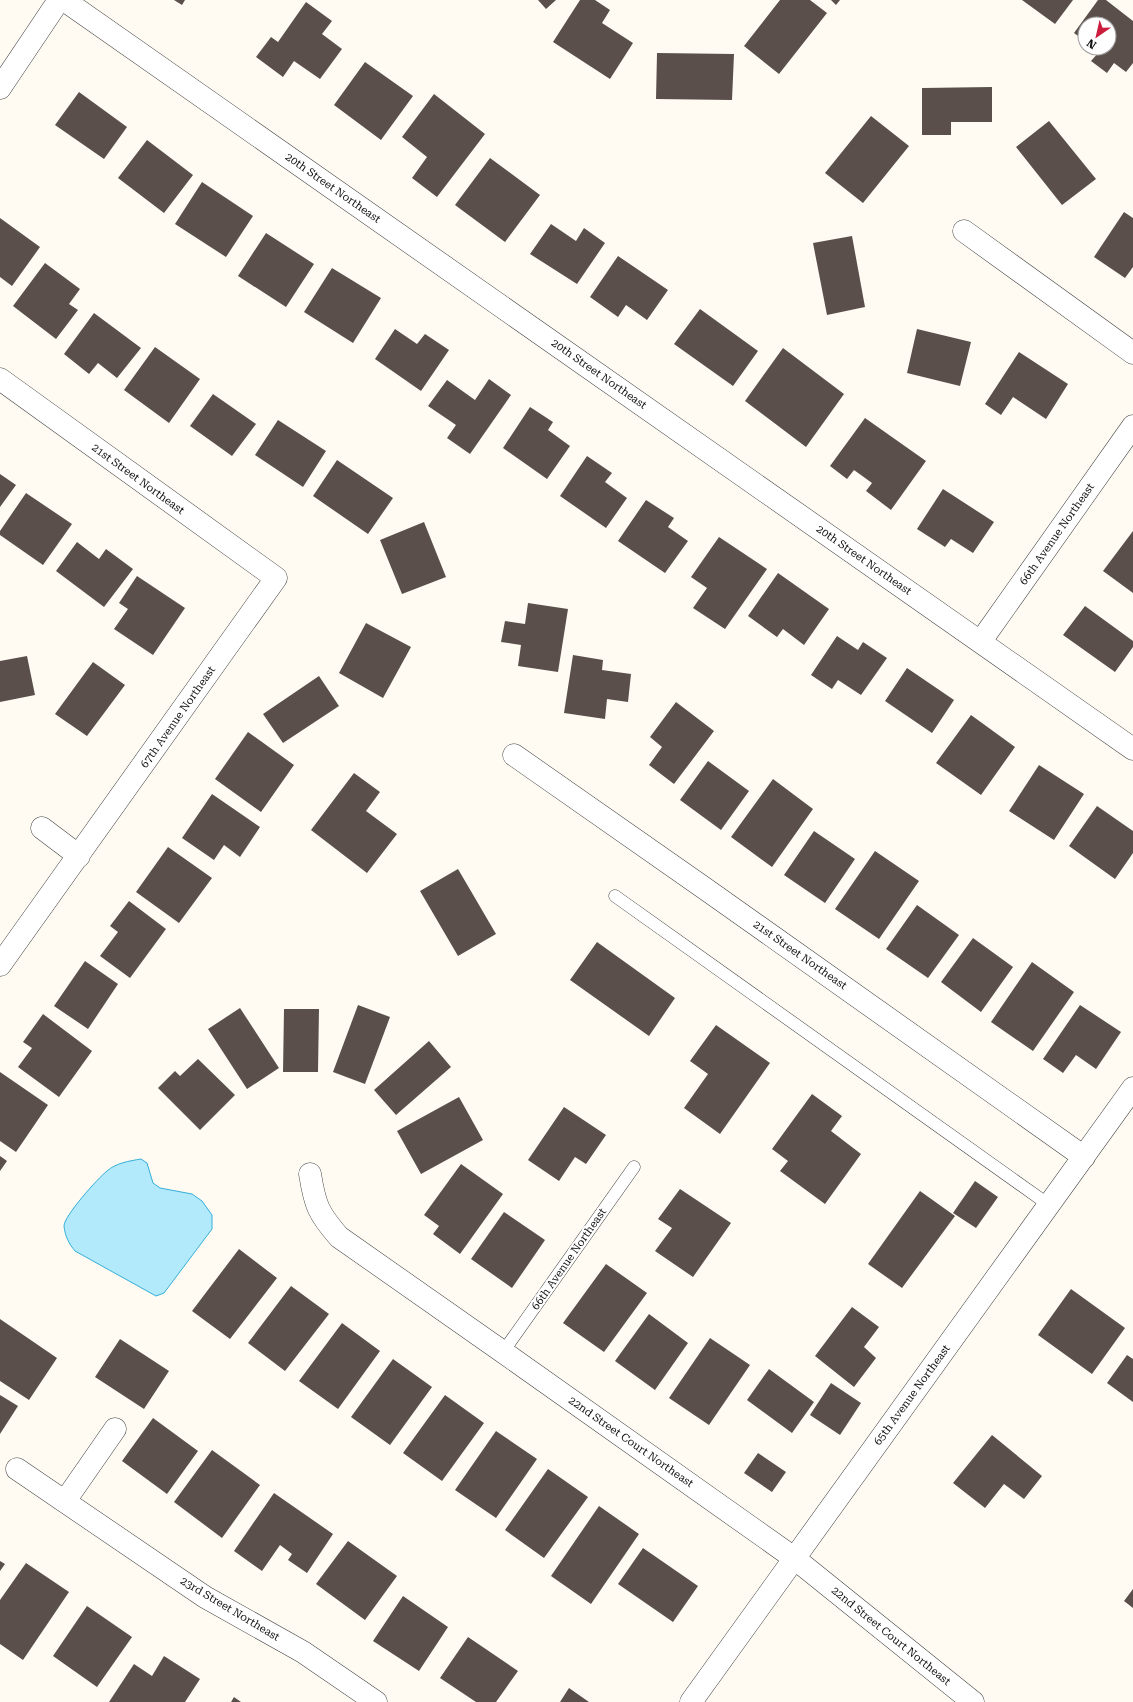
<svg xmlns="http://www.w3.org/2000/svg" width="1133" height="1702" font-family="'Roboto Serif',serif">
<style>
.water{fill:#b3eafb;stroke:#34aed8}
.building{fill:#5a4f4b}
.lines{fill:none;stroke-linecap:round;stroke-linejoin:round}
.lane-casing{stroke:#434343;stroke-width:13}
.street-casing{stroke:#434343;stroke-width:23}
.lane{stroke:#fff;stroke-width:12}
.street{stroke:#fff;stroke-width:22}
.labels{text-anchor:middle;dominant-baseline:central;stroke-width:4;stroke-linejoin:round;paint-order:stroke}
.street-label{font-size:11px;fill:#101010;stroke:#fff}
</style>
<rect width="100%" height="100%" fill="#fffbf3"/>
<!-- water -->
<path class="water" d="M141 1159 147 1163 153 1183 160 1188 192 1194 202 1201 212 1215V1229L164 1293 156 1296 75 1251C69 1244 65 1236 64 1226 64 1216 98 1178 107 1171 116 1163 129 1161 141 1159Z"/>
<!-- building -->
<path class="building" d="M174 0H185L182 5Z
M538 0H556L546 9Z
M580 0H595L610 10 602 23 633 43 610 79 553 42Z
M780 0H810L827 13 779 74 744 46Z
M831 0H840L836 5Z
M1022 0H1073L1055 24Z
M1098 0H1106L1133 21V63L1126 72 1114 63 1107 73 1091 61 1099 52 1094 48H1109V24H1085V41L1074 33Z
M306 2 332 21 322 34 342 49 320 79 294 61 283 77 256 57 271 37 278 42Z
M657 53 734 54 732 100 656 99Z
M365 62 413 96 381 140 334 105Z
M992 87V122H951V135H922V88Z
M79 92 127 127 104 159 55 125Z
M434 94 485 134 437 197 412 178 427 157 402 137Z
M871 116 909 146 863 203 825 173Z
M1049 121 1096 179 1062 205 1016 147Z
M147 140 193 175 164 213 118 178Z
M490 158 540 195 505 242 455 205Z
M202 182 253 216 226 257 175 224Z
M1124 212 1133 218V267L1125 278 1094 257Z
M0 218 40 247 12 286 0 277Z
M551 224 576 241 584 228 605 243 577 284 530 254Z
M266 233 314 264 286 307 238 276Z
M852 236 865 307 827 315 813 243Z
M618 256 668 290 647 320 626 305 618 317 590 297Z
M45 263 80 289 69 304 78 310 56 339 13 306Z
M332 268 381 298 353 343 304 312Z
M700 309 758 351 733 386 674 344Z
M94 313 141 348 117 378 98 363 89 374 64 354Z
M395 329 417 344 425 334 449 350 421 391 375 359Z
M917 329 971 342 960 386 907 373Z
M155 347 200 379 169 423 124 390Z
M783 348 844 394 806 447 745 401Z
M1019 352 1068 384 1046 419 1013 397 1001 415 985 404Z
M489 379 511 395 470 454 447 438 456 425 428 406 447 380 475 400Z
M213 394 256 424 232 456 190 426Z
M530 407 553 422 548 430 570 446 547 479 503 448Z
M865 418 926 461 891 510 866 491 872 483 854 470 847 479 830 466Z
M278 420 326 451 303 487 255 455Z
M587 456 612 473 605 482 627 498 606 528 560 496Z
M337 460 393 498 368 534 313 496Z
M0 474 16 485 0 507Z
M943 489 994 522 973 553 951 539 945 547 917 529Z
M26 493 72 524 43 565 0 535V531Z
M646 500 674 518 668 527 688 541 665 573 618 541Z
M424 522 446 577 402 594 380 540Z
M1133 531V593L1103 571Z
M719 537 767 569 725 629 693 608 707 588 691 577Z
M77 542 99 559 106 549 133 569 104 607 56 571Z
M778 573 829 609 804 645 783 629 777 637 748 616Z
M137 576 185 608 153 655 114 629 128 609 119 603Z
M528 603 568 609 558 672 518 666 521 645 501 642 505 621 525 624Z
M1085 606 1133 641V647L1115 672 1063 635Z
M366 623 411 647 383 698 339 673Z
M837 636 858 650 863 642 887 658 861 695 838 680 832 689 811 675Z
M573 655 603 660 602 670 631 674 628 702 607 699 605 719 564 713Z
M27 656 35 695 0 702V661Z
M93 662 125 685 87 736 55 714Z
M907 668 954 700 932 733 885 701Z
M319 676 339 706 283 743 263 714Z
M676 702 714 731 674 784 649 765 662 747 650 737Z
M971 715 1015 747 981 795 936 763Z
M248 732 294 765 261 812 215 779Z
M708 761 749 791 721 830 680 800Z
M1039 765 1084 794 1054 840 1009 811Z
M354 773 380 792 366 811 397 834 367 873 311 830Z
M773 779 813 809 772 867 731 837Z
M212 794 260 827 240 857 224 845 214 860 182 838Z
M1097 806 1133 831V853L1115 879 1069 846Z
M814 831 855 859 825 903 784 875Z
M168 847 212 878 179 923 136 892Z
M875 851 919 881 879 939 835 909Z
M458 869 496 934 458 956 420 891Z
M129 901 166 929 130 978 100 956 118 932 110 926Z
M917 905 959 935 928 978 886 949Z
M973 938 1013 967 981 1012 941 982Z
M597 942 675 998 649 1036 570 980Z
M85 961 118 984 88 1029 54 1006Z
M1032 962 1074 992 1033 1051 991 1022Z
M358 1005 390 1017 365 1084 333 1072Z
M1080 1005 1121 1032 1096 1069 1076 1055 1063 1073 1043 1059Z
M240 1008 279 1068 247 1089 208 1029Z
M284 1009H319L318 1072H283Z
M43 1014 92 1051 59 1097 18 1067 32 1048 23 1042Z
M716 1025 770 1063 720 1134 684 1108 708 1074 690 1061Z
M429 1041 451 1067 396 1115 374 1090Z
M198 1059 235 1095 200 1130 158 1088 175 1071 180 1076Z
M0 1072 48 1105 16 1152 0 1141Z
M812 1094 842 1116 831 1131 861 1154 825 1204 780 1171 788 1161 772 1149Z
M459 1097 483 1140 421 1174 397 1131Z
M564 1107 606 1135 586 1164 575 1157 559 1181 528 1160Z
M0 1156 7 1161 0 1171Z
M461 1164 503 1194 460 1254 433 1234 439 1226 424 1215Z
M975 1181 998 1197 976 1228 953 1213Z
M680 1189 731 1223 693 1277 655 1251 672 1228 658 1219Z
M920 1191 955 1216 902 1288 868 1264Z
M504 1212 545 1240 512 1288 471 1259Z
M239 1249 277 1278 230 1339 192 1311Z
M606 1264 647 1293 604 1352 563 1323Z
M291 1286 329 1314 285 1371 248 1343Z
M1071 1289 1125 1328 1092 1374 1038 1335Z
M852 1307 879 1327 864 1347 876 1358 854 1387 815 1356Z
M649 1314 688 1343 655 1390 615 1361Z
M0 1319 57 1358 29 1400 0 1381Z
M342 1323 380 1351 338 1409 299 1381Z
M710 1338 750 1365 709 1425 669 1398Z
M120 1339 169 1371 144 1409 95 1377Z
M1127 1355 1133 1359V1402L1107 1383Z
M393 1359 432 1387 390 1445 351 1417Z
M769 1369 814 1402 792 1433 747 1400Z
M831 1383 861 1403 840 1435 810 1415Z
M0 1395 18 1406 0 1434Z
M445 1395 484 1423 442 1481 403 1453Z
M153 1418 198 1451 167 1494 122 1461Z
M496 1431 537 1459 496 1518 455 1490Z
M992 1435 1042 1476 1024 1499 1004 1484 985 1508 953 1483Z
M212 1450 260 1485 222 1538 174 1502Z
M758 1453 786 1472 772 1492 744 1473Z
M548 1469 588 1497 544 1558 505 1530Z
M274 1493 333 1534 307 1573 288 1560 292 1554 280 1545 262 1571 234 1551Z
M599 1506 639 1534 591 1604 551 1576Z
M348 1541 397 1576 365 1620 316 1584Z
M643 1548 698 1586 673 1622 618 1584Z
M0 1561 5 1564 0 1571Z
M26 1563 69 1592 23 1660 0 1644V1600Z
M1133 1589V1608L1124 1601Z
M403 1596 448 1627 419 1671 373 1641Z
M87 1606 132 1637 97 1687 53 1656Z
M468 1637 518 1671 496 1702H476L440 1678Z
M164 1656 200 1679 185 1702H109L134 1664 152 1676Z
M569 1688 589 1702H560Z
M234 1697 241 1702H231Z"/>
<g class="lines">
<defs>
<path id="lane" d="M615 896 1049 1205
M503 1352 634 1167"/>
<path id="street" d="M64 0 1133 749
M0 88 59 0
M964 231 1133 353
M0 379 276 578 0 965
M981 641 1133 426
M514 755 707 890 1084 1157
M42 828 79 856
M310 1174C315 1205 318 1213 339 1237L503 1352 794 1558 973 1702
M17 1469 205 1597 303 1652 376 1702
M65 1501 115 1429
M691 1702 1133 1088"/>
</defs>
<!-- lane casing -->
<use href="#lane" class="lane-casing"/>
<!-- street casing -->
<use href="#street" class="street-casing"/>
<!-- lane -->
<use href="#lane" class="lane"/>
<!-- street -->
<use href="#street" class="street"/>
</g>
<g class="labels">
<!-- street labels -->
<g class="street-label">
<text transform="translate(333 188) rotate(35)">20th Street Northeast</text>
<text transform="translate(599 374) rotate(35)">20th Street Northeast</text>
<text transform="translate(138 479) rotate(36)">21st Street Northeast</text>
<text transform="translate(1057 534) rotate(-55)">66th Avenue Northeast</text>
<text transform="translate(864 560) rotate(35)">20th Street Northeast</text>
<text transform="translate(178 717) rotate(-55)">67th Avenue Northeast</text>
<text transform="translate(800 955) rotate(35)">21st Street Northeast</text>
<text transform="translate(569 1259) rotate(-55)">66th Avenue Northeast</text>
<text transform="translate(912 1395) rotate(-54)">65th Avenue Northeast</text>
<text transform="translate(631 1442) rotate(35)">22nd Street Court Northeast</text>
<text transform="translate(230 1609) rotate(31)">23rd Street Northeast</text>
<text transform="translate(891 1636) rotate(39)">22nd Street Court Northeast</text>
</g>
</g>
<!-- north arrow -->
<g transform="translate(1097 36) rotate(214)"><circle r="19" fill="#ffffff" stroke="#9f9f9f"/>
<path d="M0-3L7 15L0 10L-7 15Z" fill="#cc1c3d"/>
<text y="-6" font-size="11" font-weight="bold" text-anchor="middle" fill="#101010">N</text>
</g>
</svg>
